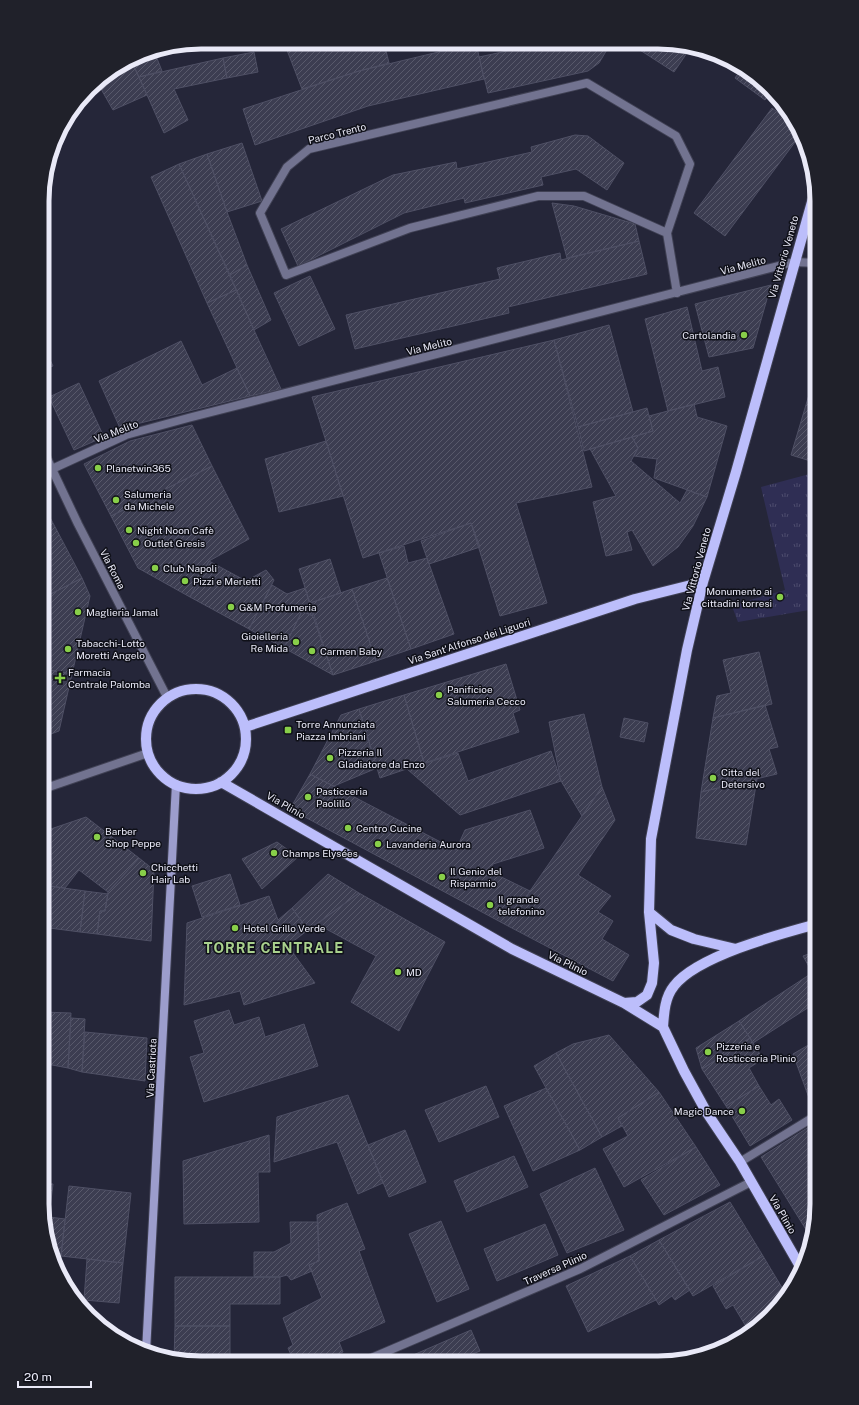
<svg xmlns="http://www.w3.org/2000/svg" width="859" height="1405" font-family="'Public Sans',sans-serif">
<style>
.park{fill:url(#park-tufts)}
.building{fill:url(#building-hatch);stroke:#4f5065}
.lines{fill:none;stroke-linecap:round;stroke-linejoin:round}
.service-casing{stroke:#404154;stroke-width:10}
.minor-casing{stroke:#404154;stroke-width:10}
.tertiary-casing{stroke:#404154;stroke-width:10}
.secondary-casing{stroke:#404154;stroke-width:10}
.primary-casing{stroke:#404154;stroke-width:12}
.service{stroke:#727390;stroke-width:8}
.minor{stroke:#727390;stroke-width:8}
.tertiary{stroke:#727390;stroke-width:8}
.secondary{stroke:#9c9dcc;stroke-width:8}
.primary{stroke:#bcbefb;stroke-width:10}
.poi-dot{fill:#88cf49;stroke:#0f1018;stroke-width:1.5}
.labels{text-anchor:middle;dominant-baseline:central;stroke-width:3;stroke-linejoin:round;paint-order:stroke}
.street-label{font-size:10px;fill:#e9e9f7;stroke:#0f1018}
.poi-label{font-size:10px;fill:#e9e9f7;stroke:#0f1018;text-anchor:start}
.district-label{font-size:14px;font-weight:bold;letter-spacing:1px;fill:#a9d18d;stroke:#0f1018}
.rim{fill:none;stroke:#e9e9f7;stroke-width:5}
</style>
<defs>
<pattern id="park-tufts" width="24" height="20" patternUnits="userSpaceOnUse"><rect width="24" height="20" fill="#2f2e54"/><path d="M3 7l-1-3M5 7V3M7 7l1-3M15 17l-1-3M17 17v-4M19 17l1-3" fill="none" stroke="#4d4c6d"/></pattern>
<pattern id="building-hatch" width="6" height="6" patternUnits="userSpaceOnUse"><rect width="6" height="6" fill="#3c3d51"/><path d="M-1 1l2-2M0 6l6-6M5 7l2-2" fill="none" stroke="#58596b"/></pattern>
</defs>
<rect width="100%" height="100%" fill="#252639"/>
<!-- park -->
<path class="park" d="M817 472V613L809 610 738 622 733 609 736 604 785 590 761 487Z"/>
<!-- building -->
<path class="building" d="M296 42 384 43 389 63 359 71 302 89 285 45Z
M476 43 484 79 368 106 255 145 243 109 359 71Z
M611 43 599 63 588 71 488 93 479 57 544 43Z
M629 43H679L691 47 674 72Z
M154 51 162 71 139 77 131 60 140 54Z
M254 52 258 72 227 78 223 58Z
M223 58 227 78 174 89 188 120 164 133 139 77Z
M131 60 147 95 113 110 97 82H96Z
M742 68 755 75 771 91 765 100 735 78Z
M772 108 797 127 801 134 725 236 694 213Z
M575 135 588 136 624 163 607 190 576 169 541 177 543 185 465 203 464 198 404 213 298 266 281 229 393 175 456 162 457 169 532 152 531 147Z
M242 143 262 201 227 212 207 154Z
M207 154 227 212 247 265 230 275 179 164Z
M179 164 236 290 207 303 151 177Z
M552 203 574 206 635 224 639 241 567 258Z
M43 212 47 221 43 223Z
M639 241 647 274 508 307 509 313 355 349 346 315 500 279 497 268 560 253 561 260Z
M247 265 271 320 254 330 230 275Z
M310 276 335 329 299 346 274 293Z
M771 285 753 348 709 357 695 304Z
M236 290 254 330 281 389 250 396 207 303Z
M687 307 702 371 718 367 725 397 668 411 645 319Z
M609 325 633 412 578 427 554 340Z
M554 340 592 487 516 503 547 603 500 616 471 523 363 558 312 397Z
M181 341 202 385 237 368 250 396 120 428 99 381Z
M43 345 53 366 43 370Z
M817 368V463L791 455Z
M79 383 104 437 74 450 49 397Z
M694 404 697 417 727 426 707 497 654 478 657 459 634 456 638 448 632 437 653 431 649 416Z
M647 408 653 431 584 451 578 427Z
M192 425 212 466 111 516 84 464 130 441Z
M632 437 638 448 631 461 680 503 687 490 707 497 693 526 678 547 653 566 632 530 627 532 632 550 606 556 593 502 616 496 590 449Z
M326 441 343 496 279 512 265 459Z
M212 466 249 539 209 561 190 597 138 568 111 516Z
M44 506 82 578 43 598V507Z
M471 523 480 547 429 564 421 541Z
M404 546 408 563 427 558 454 634 411 649 379 553Z
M330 559 341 593 310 603 299 569Z
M209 561 246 581 266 570 274 580 249 629 190 597Z
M82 578 90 596 72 674 43 669V598Z
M387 578 411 649 376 661 352 589Z
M272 585 287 594 305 588 313 616 302 611 284 648 249 629Z
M352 589 376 661 333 675 310 603Z
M302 611 313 616 333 675 284 648Z
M759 652 772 704 713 718 717 696 731 693 723 660Z
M506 664 520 710 513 713 519 732 424 763 404 695Z
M43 669 72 674 59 731 43 737Z
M404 695 424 763 380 778 359 709Z
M765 705 778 747 769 749 777 774 701 792 713 718Z
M359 709 377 768 334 786 310 774 341 715Z
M584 714 602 787 582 816 561 781 549 722Z
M624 718 648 723 644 742 620 737Z
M551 751 561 781 460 815 407 769 458 753 468 781Z
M310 774 456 850 465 830 530 810 544 848 493 864 489 871 530 891 508 926 290 809Z
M757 779 746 845 696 838 701 792Z
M602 787 615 820 578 875 611 896 598 912 613 921 602 939 629 955 613 981 508 926 530 891Z
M86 817 139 858 108 892 79 870 65 888 42 885V872L51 861 42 864V832Z
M277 842 298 857 262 889 242 859Z
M139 858 154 870 151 941 97 934 100 911H105L108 892Z
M230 874 240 905 202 917 192 886Z
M328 874 359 893 308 930 292 908Z
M42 885 85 891 80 932 42 927Z
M85 891 108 894 105 911H100L97 934 80 932Z
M359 893 445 942 399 1031 351 1002 376 956 317 924Z
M269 896 278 920 292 908 308 930 291 943 293 953 315 983 244 1005 240 991 184 1005 187 923Z
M817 951V981L803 956Z
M812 973 817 981V1002L753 1043 739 1021Z
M229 1010 234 1025 259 1017 265 1037 304 1024 318 1066 204 1102 190 1057 204 1053 194 1021Z
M42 1012 71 1013 68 1068 47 1064 48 1051H42Z
M71 1018 85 1019 82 1072 68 1068Z
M739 1021 750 1038 702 1069 696 1048Z
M85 1032 147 1038 145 1081 82 1072Z
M609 1035 659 1092 618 1118 622 1126 602 1137 556 1053 573 1044Z
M750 1038 763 1059 749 1068 759 1086 726 1106 702 1069Z
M817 1040V1108L813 1109 793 1054Z
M556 1053 602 1137 580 1150 534 1066Z
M486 1086 499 1117 439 1142 425 1110Z
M759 1086 771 1105 779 1099 792 1120 750 1146 726 1106Z
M546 1088 580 1150 533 1171 504 1106Z
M659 1092 696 1147 624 1187 603 1149 628 1136 618 1118Z
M348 1095 383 1183 358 1194 337 1142 274 1162 277 1117Z
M817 1123V1132L812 1125Z
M812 1125 817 1132V1214L815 1222 805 1228 761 1157Z
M405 1130 426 1182 389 1197 368 1145Z
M269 1135 270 1172H258L259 1222 184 1224 183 1161Z
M696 1147 720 1185 664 1215 641 1180Z
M514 1156 528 1187 467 1212 454 1181Z
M595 1168 624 1230 567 1253 540 1194Z
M42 1183 53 1184 49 1217 65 1219 61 1256 52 1255 42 1204Z
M69 1186 131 1193 123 1263 61 1256Z
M730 1202 763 1256 693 1296 659 1240Z
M347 1203 365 1249 359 1251 385 1322 339 1342 343 1352 319 1362H294L288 1348 293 1345 283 1318 322 1298 309 1265 319 1261 317 1215Z
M441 1221 469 1289 437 1302 409 1234Z
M290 1222H318L319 1261 309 1265 312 1271 291 1280 287 1275 280 1277H254V1252H274L291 1243Z
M815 1222 812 1239 805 1228Z
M545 1224 558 1255 497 1281 484 1249Z
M659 1240 690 1290 675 1300 672 1296 659 1305 630 1256Z
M630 1256 656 1300 588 1332 566 1286Z
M763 1256 787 1296 784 1301 750 1333 733 1305 726 1309 713 1286Z
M87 1259 123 1263 119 1303 84 1300Z
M175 1277H280V1304H230V1326H175Z
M175 1326H230V1362H181L174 1360Z
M471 1330 480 1351 453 1362H397Z"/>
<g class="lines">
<defs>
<path id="service" d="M740 1162 817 1115"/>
<path id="minor" d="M667 233 584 196H538L410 228 286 275 260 213 287 167 309 149 587 83 676 136 690 164 667 233 677 293
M52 469 126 435 188 418 794 262 817 263
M43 789 148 753
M362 1362 580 1269 751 1182"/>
<path id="tertiary" d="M43 450 78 524 167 697"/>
<path id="secondary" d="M146 1352 176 784"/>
<path id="primary" d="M146 739a50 50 0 1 1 100 0a50 50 0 1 1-100 0Z
M245 727 635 599 703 582
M221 782 512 949 624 1003 663 1027 684 1071 707 1113 740 1162 801 1268
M649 912 671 930 694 939 736 949
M624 1003 637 1002 647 995 652 983 654 963 649 912 651 839 687 650 703 582 736 472 815 191
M663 1027C664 1012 665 997 674 986 697 956 780 934 817 924"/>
</defs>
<!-- service casing -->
<use href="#service" class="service-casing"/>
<!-- minor casing -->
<use href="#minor" class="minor-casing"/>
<!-- tertiary casing -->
<use href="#tertiary" class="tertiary-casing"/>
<!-- secondary casing -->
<use href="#secondary" class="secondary-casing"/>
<!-- primary casing -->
<use href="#primary" class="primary-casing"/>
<!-- service -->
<use href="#service" class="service"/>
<!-- minor -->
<use href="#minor" class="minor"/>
<!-- tertiary -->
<use href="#tertiary" class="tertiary"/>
<!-- secondary -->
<use href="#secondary" class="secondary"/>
<!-- primary -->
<use href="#primary" class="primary"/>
</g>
<!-- markers -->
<g class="poi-dot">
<circle cx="744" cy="335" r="4"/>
<circle cx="98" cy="468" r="4"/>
<circle cx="116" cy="500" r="4"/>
<circle cx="129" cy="530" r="4"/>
<circle cx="136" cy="543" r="4"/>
<circle cx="155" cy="568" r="4"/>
<circle cx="185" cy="581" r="4"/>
<circle cx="780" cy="597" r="4"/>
<circle cx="231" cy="607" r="4"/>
<circle cx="78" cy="612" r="4"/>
<circle cx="296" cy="642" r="4"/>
<circle cx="68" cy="649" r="4"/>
<circle cx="312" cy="651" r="4"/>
<path d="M58 672h4v4h4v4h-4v4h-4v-4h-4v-4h4z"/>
<circle cx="439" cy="695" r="4"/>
<rect x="284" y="726" width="8" height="8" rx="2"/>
<circle cx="330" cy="758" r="4"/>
<circle cx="713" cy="778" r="4"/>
<circle cx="308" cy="797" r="4"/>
<circle cx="348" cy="828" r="4"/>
<circle cx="97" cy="837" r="4"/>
<circle cx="378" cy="844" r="4"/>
<circle cx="274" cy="853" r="4"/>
<circle cx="143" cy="873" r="4"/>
<circle cx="442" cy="877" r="4"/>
<circle cx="490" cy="905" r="4"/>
<circle cx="235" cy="928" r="4"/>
<circle cx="398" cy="972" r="4"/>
<circle cx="708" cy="1052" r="4"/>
<circle cx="742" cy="1111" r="4"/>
</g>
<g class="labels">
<!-- street labels -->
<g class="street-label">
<text transform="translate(337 133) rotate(-14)">Parco Trento</text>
<text transform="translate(783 257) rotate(-74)">Via Vittorio Veneto</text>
<text transform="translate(743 265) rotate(-15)">Via Melito</text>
<text transform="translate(429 346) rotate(-14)">Via Melito</text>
<text transform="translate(116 431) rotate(-21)">Via Melito</text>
<text transform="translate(113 569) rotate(63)">Via Roma</text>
<text transform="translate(696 569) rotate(-75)">Via Vittorio Veneto</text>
<text transform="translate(469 641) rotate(-18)">Via Sant'Alfonso dei Liguori</text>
<text transform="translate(286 805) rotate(30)">Via Plinio</text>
<text transform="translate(568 963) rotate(26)">Via Plinio</text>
<text transform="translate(151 1068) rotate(-87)">Via Castriota</text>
<text transform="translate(783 1214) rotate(60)">Via Plinio</text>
<text transform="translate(555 1268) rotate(-24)">Traversa Plinio</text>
</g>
<!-- poi labels -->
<g class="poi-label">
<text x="736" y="335" text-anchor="end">Cartolandia</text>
<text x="106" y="468">Planetwin365</text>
<text x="124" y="494">Salumeria<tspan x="124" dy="12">da Michele</tspan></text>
<text x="137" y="530">Night Noon Cafè</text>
<text x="144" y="543">Outlet Gresis</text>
<text x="163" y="568">Club Napoli</text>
<text x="193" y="581">Pizzi e Merletti</text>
<text x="772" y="591" text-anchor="end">Monumento ai<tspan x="772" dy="12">cittadini torresi</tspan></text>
<text x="239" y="607">G&amp;M Profumeria</text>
<text x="86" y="612">Maglieria Jamal</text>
<text x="288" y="636" text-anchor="end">Gioielleria<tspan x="288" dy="12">Re Mida</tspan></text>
<text x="76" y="643">Tabacchi-Lotto<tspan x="76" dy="12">Moretti Angelo</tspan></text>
<text x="320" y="651">Carmen Baby</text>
<text x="68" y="672">Farmacia<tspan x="68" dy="12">Centrale Palomba</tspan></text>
<text x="447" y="689">Panificioe<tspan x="447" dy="12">Salumeria Cecco</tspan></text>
<text x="296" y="724">Torre Annunziata<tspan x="296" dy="12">Piazza Imbriani</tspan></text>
<text x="338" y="752">Pizzeria Il<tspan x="338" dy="12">Gladiatore da Enzo</tspan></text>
<text x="721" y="772">Citta del<tspan x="721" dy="12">Detersivo</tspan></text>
<text x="316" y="791">Pasticceria<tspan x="316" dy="12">Paolillo</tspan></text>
<text x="356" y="828">Centro Cucine</text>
<text x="105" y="831">Barber<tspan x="105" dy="12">Shop Peppe</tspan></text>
<text x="386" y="844">Lavanderia Aurora</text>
<text x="282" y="853">Champs Elysées</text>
<text x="151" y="867">Chicchetti<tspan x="151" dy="12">Hair Lab</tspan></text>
<text x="450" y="871">Il Genio del<tspan x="450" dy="12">Risparmio</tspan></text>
<text x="498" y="899">Il grande<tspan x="498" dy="12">telefonino</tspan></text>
<text x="243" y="928">Hotel Grillo Verde</text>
<text x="406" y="972">MD</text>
<text x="716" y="1046">Pizzeria e<tspan x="716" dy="12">Rosticceria Plinio</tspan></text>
<text x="734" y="1111" text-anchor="end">Magic Dance</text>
</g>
<!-- district labels -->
<g class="district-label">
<text x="274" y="948">TORRE CENTRALE</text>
</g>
</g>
<!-- crop -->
<path d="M0 0H859V1405H0ZM201 49H658A152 152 0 0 1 810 201V1204A152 152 0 0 1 658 1356H201A152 152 0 0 1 49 1204V201A152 152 0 0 1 201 49Z" fill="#20212a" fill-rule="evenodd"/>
<path class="rim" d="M201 49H658A152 152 0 0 1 810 201V1204A152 152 0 0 1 658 1356H201A152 152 0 0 1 49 1204V201A152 152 0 0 1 201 49Z"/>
<!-- scale -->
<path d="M18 1381v6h73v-6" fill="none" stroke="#e9e9f7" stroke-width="2"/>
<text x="24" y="1381" font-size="12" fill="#e9e9f7" stroke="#0f1018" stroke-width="3" paint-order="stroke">20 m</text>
</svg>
